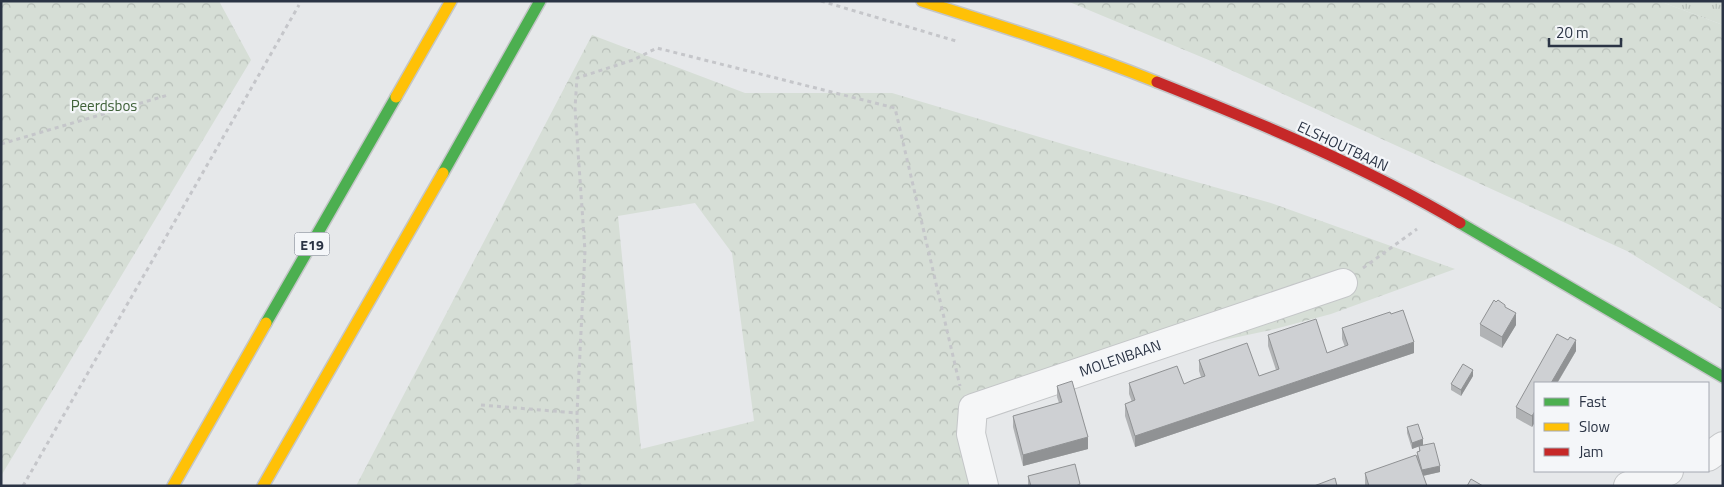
<svg xmlns="http://www.w3.org/2000/svg" width="1724" height="487" font-family="'Titillium Web',sans-serif">
<style>
.forest{fill:url(#forest-crowns);fill-rule:evenodd}
.park{fill:url(#park-tufts)}
.lines{fill:none;stroke-linecap:round;stroke-linejoin:round}
.street-casing{stroke:#c4c6c8;stroke-width:30}
.fast-casing{stroke:#c4c6c8;stroke-width:14}
.slow-casing{stroke:#c4c6c8;stroke-width:14}
.jam-casing{stroke:#c4c6c8;stroke-width:14}
.path{stroke:#c5c6ca;stroke-width:3;stroke-dasharray:4 4;stroke-linecap:butt}
.street{stroke:#f5f6f7;stroke-width:28}
.fast{stroke:#4caf50;stroke-width:11}
.slow{stroke:#ffc107;stroke-width:11}
.jam{stroke:#c62828;stroke-width:11}
.wall{fill:#b1b3b5}
.shaded-wall{fill:#909294}
.building{fill:#ced0d3;stroke:#909294}
.labels{text-anchor:middle;dominant-baseline:central;stroke-width:4.5;stroke-linejoin:round;paint-order:stroke}
.shield{fill:#f4f6f9;stroke:#676e7b;stroke-width:1}
.shield-label{font-size:14px;font-weight:bold;fill:#2b3445}
.park-label{font-size:15px;fill:#3f6138;stroke:#f4f6f9}
.street-label{font-size:15px;fill:#2b3445;stroke:#f4f6f9}
</style>
<defs>
<pattern id="forest-crowns" width="20" height="18" patternUnits="userSpaceOnUse" patternTransform="scale(1.25)"><rect width="20" height="18" fill="#d6ded6"/><path d="M2 6a3 3 0 1 1 6 0M12 15a3 3 0 1 1 6 0" fill="none" stroke="#b8bfb9"/></pattern>
<pattern id="park-tufts" width="24" height="20" patternUnits="userSpaceOnUse" patternTransform="scale(1.25)"><rect width="24" height="20" fill="#d6ded6"/><path d="M3 7l-1-3M5 7V3M7 7l1-3M15 17l-1-3M17 17v-4M19 17l1-3" fill="none" stroke="#b8bfb9"/></pattern>
</defs>
<rect width="100%" height="100%" fill="#e6e8ea"/>
<!-- forest -->
<path class="forest" d="M1 1H219L251 60 1 476Z
M1067 1H1659L1723 25V310L1627 251 1211 61Z
M592 35 745 93H892L1083 150 1271 203 1455 269 1331 314 1275 329 965 395 980 486H356ZM695 203 732 253 754 421 641 449 618 216Z"/>
<!-- park -->
<path class="park" d="M1659 1H1723V25Z"/>
<g class="lines">
<defs>
<path id="street" d="M1708 457 1723 446
M984 486 971 434 973 408 1343 283
M1628 486 1669 471"/>
<path id="fast" d="M443 173 540 1
M1460 223 1723 377
M266 323 396 97"/>
<path id="slow" d="M922 1C1001 26 1080 51 1157 82
M396 97 451 1
M173 486 266 323
M263 486 443 173"/>
<path id="jam" d="M1157 82C1260 123 1364 166 1460 223"/>
</defs>
<!-- street casing -->
<use href="#street" class="street-casing"/>
<!-- fast casing -->
<use href="#fast" class="fast-casing"/>
<!-- slow casing -->
<use href="#slow" class="slow-casing"/>
<!-- jam casing -->
<use href="#jam" class="jam-casing"/>
<!-- path -->
<path class="path" d="M821 1 956 41
M1 144 168 95
M1363 268 1417 229
M481 405 577 413
M23 486 299 5
M574 486 579 484
M581 486 579 484 577 413 585 251 575 108 577 78 633 60 657 48 895 108 960 386"/>
<!-- street -->
<use href="#street" class="street"/>
<!-- fast -->
<use href="#fast" class="fast"/>
<!-- slow -->
<use href="#slow" class="slow"/>
<!-- jam -->
<use href="#jam" class="jam"/>
</g>
<!-- wall -->
<path class="wall" d="M1391 314 1414 353 1135 447 1125 416V404L1132 402 1129 394V383L1184 384 1201 377 1199 371V360L1259 376 1276 370 1268 346V335L1327 353 1345 347 1342 339V328Z
M1480 324 1516 325 1502 348 1480 336Z
M1568 340 1576 351 1532 427 1516 418V407Z
M1473 376 1461 396 1451 390V384Z
M1057 386 1088 449 1023 466 1013 427V416L1059 403 1057 397Z
M1407 427 1423 445 1440 472 1423 476 1427 486H1365V473L1417 456V452H1419V446L1412 449 1407 433Z
M1028 476 1080 486H1028Z"/>
<!-- shaded-wall -->
<path class="shaded-wall" d="M1516 313V325L1502 348V337Z
M1576 340V351L1557 383H1551Z
M1414 342V353L1135 447V436Z
M1473 370V376L1461 396V390Z
M1535 411V422L1532 427V416Z
M1088 437V449L1023 466V455Z
M1423 439V445L1412 449V443Z
M1440 466V472L1422 476V470Z"/>
<!-- building -->
<path class="building" d="M1494 300 1496 302 1498 300 1505 305V307L1516 313 1502 337 1480 324Z
M1403 310 1414 342 1135 436 1125 404 1135 400 1129 383 1177 366 1184 384 1193 380 1205 376 1199 360 1247 343 1259 376 1279 369 1268 335 1316 319 1327 353 1348 345 1342 328 1390 312 1391 314Z
M1557 334 1568 340 1570 337 1576 340 1551 383H1535V411L1532 416 1516 407Z
M1463 364 1473 370 1461 390 1451 384Z
M1072 381 1088 437 1023 455 1013 416 1062 402 1057 386Z
M1418 424 1423 439 1412 443 1407 427Z
M1434 443 1440 466 1422 470 1417 452 1420 451 1419 446Z
M1416 455 1427 486H1369L1365 473Z
M1075 464 1080 484 1076 486H1031L1028 476Z
M1335 478 1337 486H1314Z
M1471 479 1483 486H1467Z"/>
<g class="labels">
<!-- shield labels -->
<rect class="shield" x="294.5" y="232.5" width="35" height="23" rx="4"/>
<g class="shield-label">
<text x="312" y="244">E19</text>
</g>
<!-- park labels -->
<g class="park-label">
<text x="104" y="105">Peerdsbos</text>
</g>
<!-- street labels -->
<g class="street-label">
<text transform="translate(1343 146) rotate(25)">ELSHOUTBAAN</text>
<text transform="translate(1120 358) rotate(-19)">MOLENBAAN</text>
</g>
</g>
<!-- border -->
<rect width="1724" height="487" fill="none" stroke="#2b3445" stroke-width="5"/>
<!-- legend -->
<rect x="1534" y="382" width="175" height="90" fill="#f4f6f9" stroke="#a4a8b1"/>
<rect x="1544" y="398" width="25" height="8" fill="#4caf50" stroke="#a4a8b1"/>
<text x="1579" y="407" font-size="15" fill="#2b3445">Fast</text>
<rect x="1544" y="423" width="25" height="8" fill="#ffc107" stroke="#a4a8b1"/>
<text x="1579" y="432" font-size="15" fill="#2b3445">Slow</text>
<rect x="1544" y="448" width="25" height="8" fill="#c62828" stroke="#a4a8b1"/>
<text x="1579" y="457" font-size="15" fill="#2b3445">Jam</text>
<!-- scale -->
<path d="M1549 38v8h72v-8" fill="none" stroke="#2b3445" stroke-width="2.5"/>
<text x="1556" y="38" font-size="15" fill="#2b3445" stroke="#f4f6f9" stroke-width="4" paint-order="stroke">20 m</text>
</svg>
